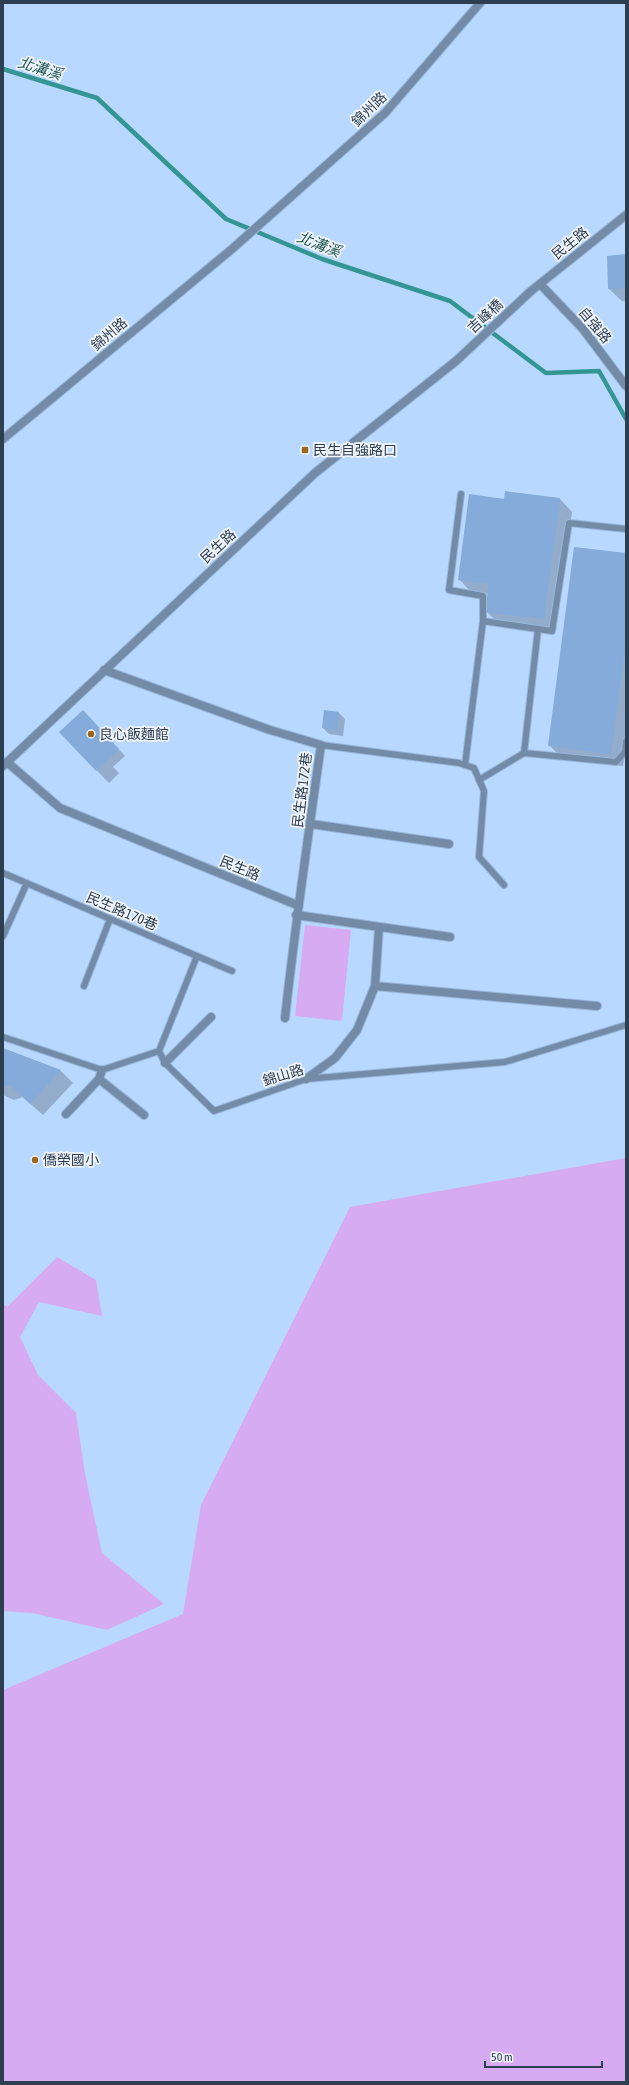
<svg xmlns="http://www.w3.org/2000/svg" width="629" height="2085" font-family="'Asap Condensed','Noto Sans TC',sans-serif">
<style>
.green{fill:#d7abf1}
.shadow{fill:#0003}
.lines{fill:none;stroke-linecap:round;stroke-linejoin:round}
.stream{stroke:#339693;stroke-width:4.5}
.building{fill:#84abd9}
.service-casing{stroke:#99b6d9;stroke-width:8}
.minor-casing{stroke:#99b6d9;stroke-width:10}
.tertiary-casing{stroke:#99b6d9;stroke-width:10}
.service{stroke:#738ba7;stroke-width:6}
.minor{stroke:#738ba7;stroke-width:8}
.tertiary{stroke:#738ba7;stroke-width:8}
.poi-dot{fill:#99681b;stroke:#f2f6fb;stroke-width:1.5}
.labels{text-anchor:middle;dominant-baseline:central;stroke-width:3.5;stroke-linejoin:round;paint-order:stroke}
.street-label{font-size:14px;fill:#2d3e51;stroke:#f2f6fb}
.poi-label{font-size:14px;fill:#2d3e51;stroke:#f2f6fb;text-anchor:start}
.water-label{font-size:15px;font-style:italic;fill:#225957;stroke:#f2f6fb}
</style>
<rect width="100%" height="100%" fill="#b8d8ff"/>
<!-- green -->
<path class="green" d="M305 925 351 930 342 1021 295 1016Z
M626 1158V2082H3V1690L183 1614 201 1505 350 1207Z
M57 1257 96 1280 102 1316 39 1302 20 1337 38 1375 76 1413 85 1474 102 1553 164 1604 107 1630 32 1613 3 1611V1304L7 1307Z"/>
<!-- shadow -->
<path class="shadow" d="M626 255V301H622L609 289Z
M506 492 560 499 572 512 556 631 499 624 486 611 489 594 471 592 459 579 505 500Z
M626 555V746L623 766 562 758 549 745Z
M338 712 345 719 343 736 329 734 323 728Z
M89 718 125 756 113 767 119 773 109 783 60 732Z
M3 1049 61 1071 73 1083 43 1115 23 1097 14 1100 3 1095Z"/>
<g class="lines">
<!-- stream -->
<path class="stream" d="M3 69 97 98 226 219 322 259 450 301 546 373 599 371 626 419"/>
</g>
<!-- building -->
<path class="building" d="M626 254V288L608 289 607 256Z
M505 491 560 498 544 619 485 612 489 584 458 580 469 494 504 499Z
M574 547 626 553V641L611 754 548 746Z
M83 710 119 749 96 771 59 732Z
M324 710 339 712 337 730 322 728Z
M3 1048 61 1070 30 1104 10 1085 3 1088Z"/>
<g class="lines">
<defs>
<path id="service" d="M461 494 449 590 483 596V621
M321 745 459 763 474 768 484 791 479 857 504 885
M524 753 538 629
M465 765 483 621 552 631 569 523 626 529
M479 780 524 753 616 762 625 752 626 741
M3 873 232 971
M3 936 27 883
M84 986 110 919
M3 1037 102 1070 159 1051 165 1063 214 1111 306 1079 505 1062 626 1025
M159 1051 197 956"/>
<path id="minor" d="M540 284 583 329 626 386
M104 670 270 730 321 745C308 836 295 927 285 1018
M7 762 60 808 297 905
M311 824 449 844
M296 915 450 937
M375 986 597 1006
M165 1063 211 1017
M99 1079 144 1115
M306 1079 335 1058 357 1030 375 986 379 927
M66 1114 99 1079 102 1070"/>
<path id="tertiary" d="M3 439 232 249 385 113 480 3
M3 766 315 473 456 361 531 291 626 215"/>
</defs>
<!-- service casing -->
<use href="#service" class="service-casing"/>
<!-- minor casing -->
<use href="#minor" class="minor-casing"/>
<!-- tertiary casing -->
<use href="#tertiary" class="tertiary-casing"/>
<!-- service -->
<use href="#service" class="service"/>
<!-- minor -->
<use href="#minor" class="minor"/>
<!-- tertiary -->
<use href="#tertiary" class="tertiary"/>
</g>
<!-- markers -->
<g class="poi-dot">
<rect x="301" y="446" width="8" height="8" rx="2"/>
<circle cx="91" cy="734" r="4"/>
<circle cx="35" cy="1160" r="4"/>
</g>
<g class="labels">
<!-- street labels -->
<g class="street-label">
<text transform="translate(369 109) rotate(-44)">錦州路</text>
<text transform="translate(570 243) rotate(-39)">民生路</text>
<text transform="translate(485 316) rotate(-43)">吉峰橋</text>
<text transform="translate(595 325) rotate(50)">自強路</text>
<text transform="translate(109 334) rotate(-40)">錦州路</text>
<text transform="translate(218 546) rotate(-43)">民生路</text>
<text transform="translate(302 790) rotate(-83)">民生路172巷</text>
<text transform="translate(240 868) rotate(22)">民生路</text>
<text transform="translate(122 911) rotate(23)">民生路170巷</text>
<text transform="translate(283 1075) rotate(-17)">錦山路</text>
</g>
<!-- poi labels -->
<g class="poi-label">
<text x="313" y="450">民生自強路口</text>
<text x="99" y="734">良心飯麵館</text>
<text x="43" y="1160">僑榮國小</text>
</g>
<!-- water labels -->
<g class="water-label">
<text transform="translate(40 68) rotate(17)">北溝溪</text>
<text transform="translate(319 244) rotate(21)">北溝溪</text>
</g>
</g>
<!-- border -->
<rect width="629" height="2085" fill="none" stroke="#2d3e51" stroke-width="8"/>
<!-- scale -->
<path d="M485 2061v6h117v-6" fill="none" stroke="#2d3e51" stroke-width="2"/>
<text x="491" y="2061" font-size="12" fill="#2d3e51" stroke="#f2f6fb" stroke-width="3" paint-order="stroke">50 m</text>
</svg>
